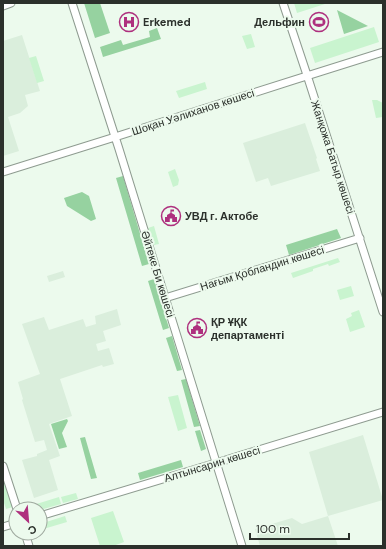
<svg xmlns="http://www.w3.org/2000/svg" width="386" height="549" font-family="'DM Sans',sans-serif">
<style>
.built{fill:#daeedc}
.green{fill:#c9f4cf}
.forest{fill:#96d2a0}
.lines{fill:none;stroke-linecap:round;stroke-linejoin:round}
.minor-casing{stroke:#8e9b90;stroke-width:9}
.minor{stroke:#fff;stroke-width:7}
.labels{text-anchor:middle;dominant-baseline:central;stroke-width:4;stroke-linejoin:round;paint-order:stroke}
.poi-label{font-size:11px;font-weight:bold;fill:#2b302b;stroke:#ecfaed;text-anchor:start}
.street-label{font-size:11px;fill:#2b302b;stroke:#ecfaed}
</style>
<rect width="100%" height="100%" fill="#ecfaed"/>
<!-- built -->
<path class="built" d="M22 35 40 91 25 95 28 106 20 113 8 117 19 151 3 156V41Z
M305 123 317 158 316 159 320 171 271 186 268 178 256 182 243 143Z
M63 271 65 277 49 282 47 276Z
M117 309 121 325 103 331 106 341 96 344 98 351 109 348 114 364 103 367 102 365 60 379 72 416 49 424 60 456 49 460 58 490 34 498 22 460 37 456V454L47 450 44 440 35 442 22 400 23 399 18 382 40 374 22 324 44 317 49 330 83 319 86 327 96 324 95 316Z
M363 435 383 500 328 516 338 546H260L255 529 292 518 302 524 328 516 309 452Z"/>
<!-- green -->
<path class="green" d="M294 3H328L297 13Z
M374 27 379 42 315 63 310 48Z
M251 34 255 47 247 49 242 36Z
M36 56 44 81 37 83 29 58Z
M205 82 207 89 179 98 176 91Z
M372 100H377L383 103V117L376 118Z
M175 169 179 180 178 185 173 187 168 172Z
M154 226 159 244 154 245 148 228Z
M338 258 340 262 329 266 328 264 313 269V271L293 278 291 273Z
M351 286 354 296 340 300 337 290Z
M359 310 365 327 350 332 346 319 352 316 351 313Z
M178 395 187 428 178 431 168 397Z
M3 481 5 482 13 507 6 509 3 500Z
M76 493 78 499 63 503 61 497Z
M59 497 61 504 40 510V509H31L30 506Z
M113 511 124 542 113 546H100L91 518Z
M65 516 67 522 40 530V524Z"/>
<!-- forest -->
<path class="forest" d="M84 3H100L110 33 95 38Z
M337 10 368 26 344 34Z
M157 28 161 39 103 57 100 47 121 40 123 45 150 37 149 31Z
M123 176 149 264 142 266 116 178Z
M82 192 89 196 96 219 91 221 67 206 64 198Z
M337 229 341 238 289 255 286 245Z
M154 279 169 328 163 330 148 281Z
M172 336 182 370 177 371 166 338Z
M186 379 200 426 194 427 181 380Z
M67 419 68 421 62 433 67 447 59 449 51 424Z
M200 430 206 449 201 451 195 431Z
M85 437 97 478 91 479 80 438Z
M181 460 183 467 140 480 138 473Z"/>
<g class="lines">
<defs>
<path id="minor" d="M72 3 119 149 242 546
M283 3 307 75 383 312
M3 6 11 3
M3 172 115 137 294 80 383 52
M165 298 360 238
M3 466 17 509
M40 516 216 463 383 412
M3 527 16 523
M25 533 29 546"/>
</defs>
<!-- minor casing -->
<use href="#minor" class="minor-casing"/>
<!-- minor -->
<use href="#minor" class="minor"/>
</g>
<!-- icons -->
<defs>
<symbol id="hospital-ring" viewBox="-11 -11 22 22"><circle r="9.5" fill="#ecfaed" stroke="#ae307e" stroke-width="1.5"/><path d="M-5-5h3v3.5h4V-5h3V5h-3V1.5h-4V5h-3Z" fill="#ae307e"/></symbol>
<symbol id="stadium-ring" viewBox="-11 -11 22 22"><circle r="9.5" fill="#ecfaed" stroke="#ae307e" stroke-width="1.5"/><path d="M0-5a6.5 5 0 1 0 0 10a6.5 5 0 1 0 0-10ZM-3.5-1.8h7v3.6h-7Z" fill="#ae307e"/></symbol>
<symbol id="civic-ring" viewBox="-11 -11 22 22"><circle r="9.5" fill="#ecfaed" stroke="#ae307e" stroke-width="1.5"/><path d="M-.6-6.5H3V-4.5H.6V-3L4-1V1h2V6H-6V1h2V-1L-.6-3ZM-1.2 2.5V6h2.4V2.5Z" fill="#ae307e"/></symbol>
</defs>
<g fill-rule="evenodd">
<use href="#hospital-ring" x="118" y="11" width="22" height="22"/>
<use href="#stadium-ring" x="308" y="11" width="22" height="22"/>
<use href="#civic-ring" x="160" y="205" width="22" height="22"/>
<use href="#civic-ring" x="186" y="317" width="22" height="22"/>
</g>
<g class="labels">
<!-- poi labels -->
<g class="poi-label">
<text x="143" y="22">Erkemed</text>
<text x="305" y="22" text-anchor="end">Дельфин</text>
<text x="185" y="216">УВД г. Актобе</text>
<text x="211" y="322">ҚР ҰҚК<tspan x="211" dy="13">департаменті</tspan></text>
</g>
<!-- street labels -->
<g class="street-label">
<text transform="translate(193 112) rotate(-18)">Шоқан Уәлиханов көшесі</text>
<text transform="translate(333 157) rotate(72)">Жанқожа Батыр көшесі</text>
<text transform="translate(262 268) rotate(-17)">Нағым Қобландин көшесі</text>
<text transform="translate(158 274) rotate(73)">Әйтеке Би көшесі</text>
<text transform="translate(212 464) rotate(-17)">Алтынсарин көшесі</text>
</g>
</g>
<!-- border -->
<rect width="386" height="549" fill="none" stroke="#2b302b" stroke-width="8"/>
<!-- north arrow -->
<g transform="translate(28 521) rotate(154)"><circle r="19" fill="#ecfaed" stroke="#9fa99f"/>
<path d="M0-3L7 15L0 10L-7 15Z" fill="#ae307e"/>
<text y="-6" font-size="11" font-weight="bold" text-anchor="middle" fill="#2b302b">С</text>
</g>
<!-- scale -->
<path d="M250 533v6h99v-6" fill="none" stroke="#2b302b" stroke-width="2"/>
<text x="256" y="533" font-size="12" fill="#2b302b" stroke="#ecfaed" stroke-width="3" paint-order="stroke">100 m</text>
</svg>
